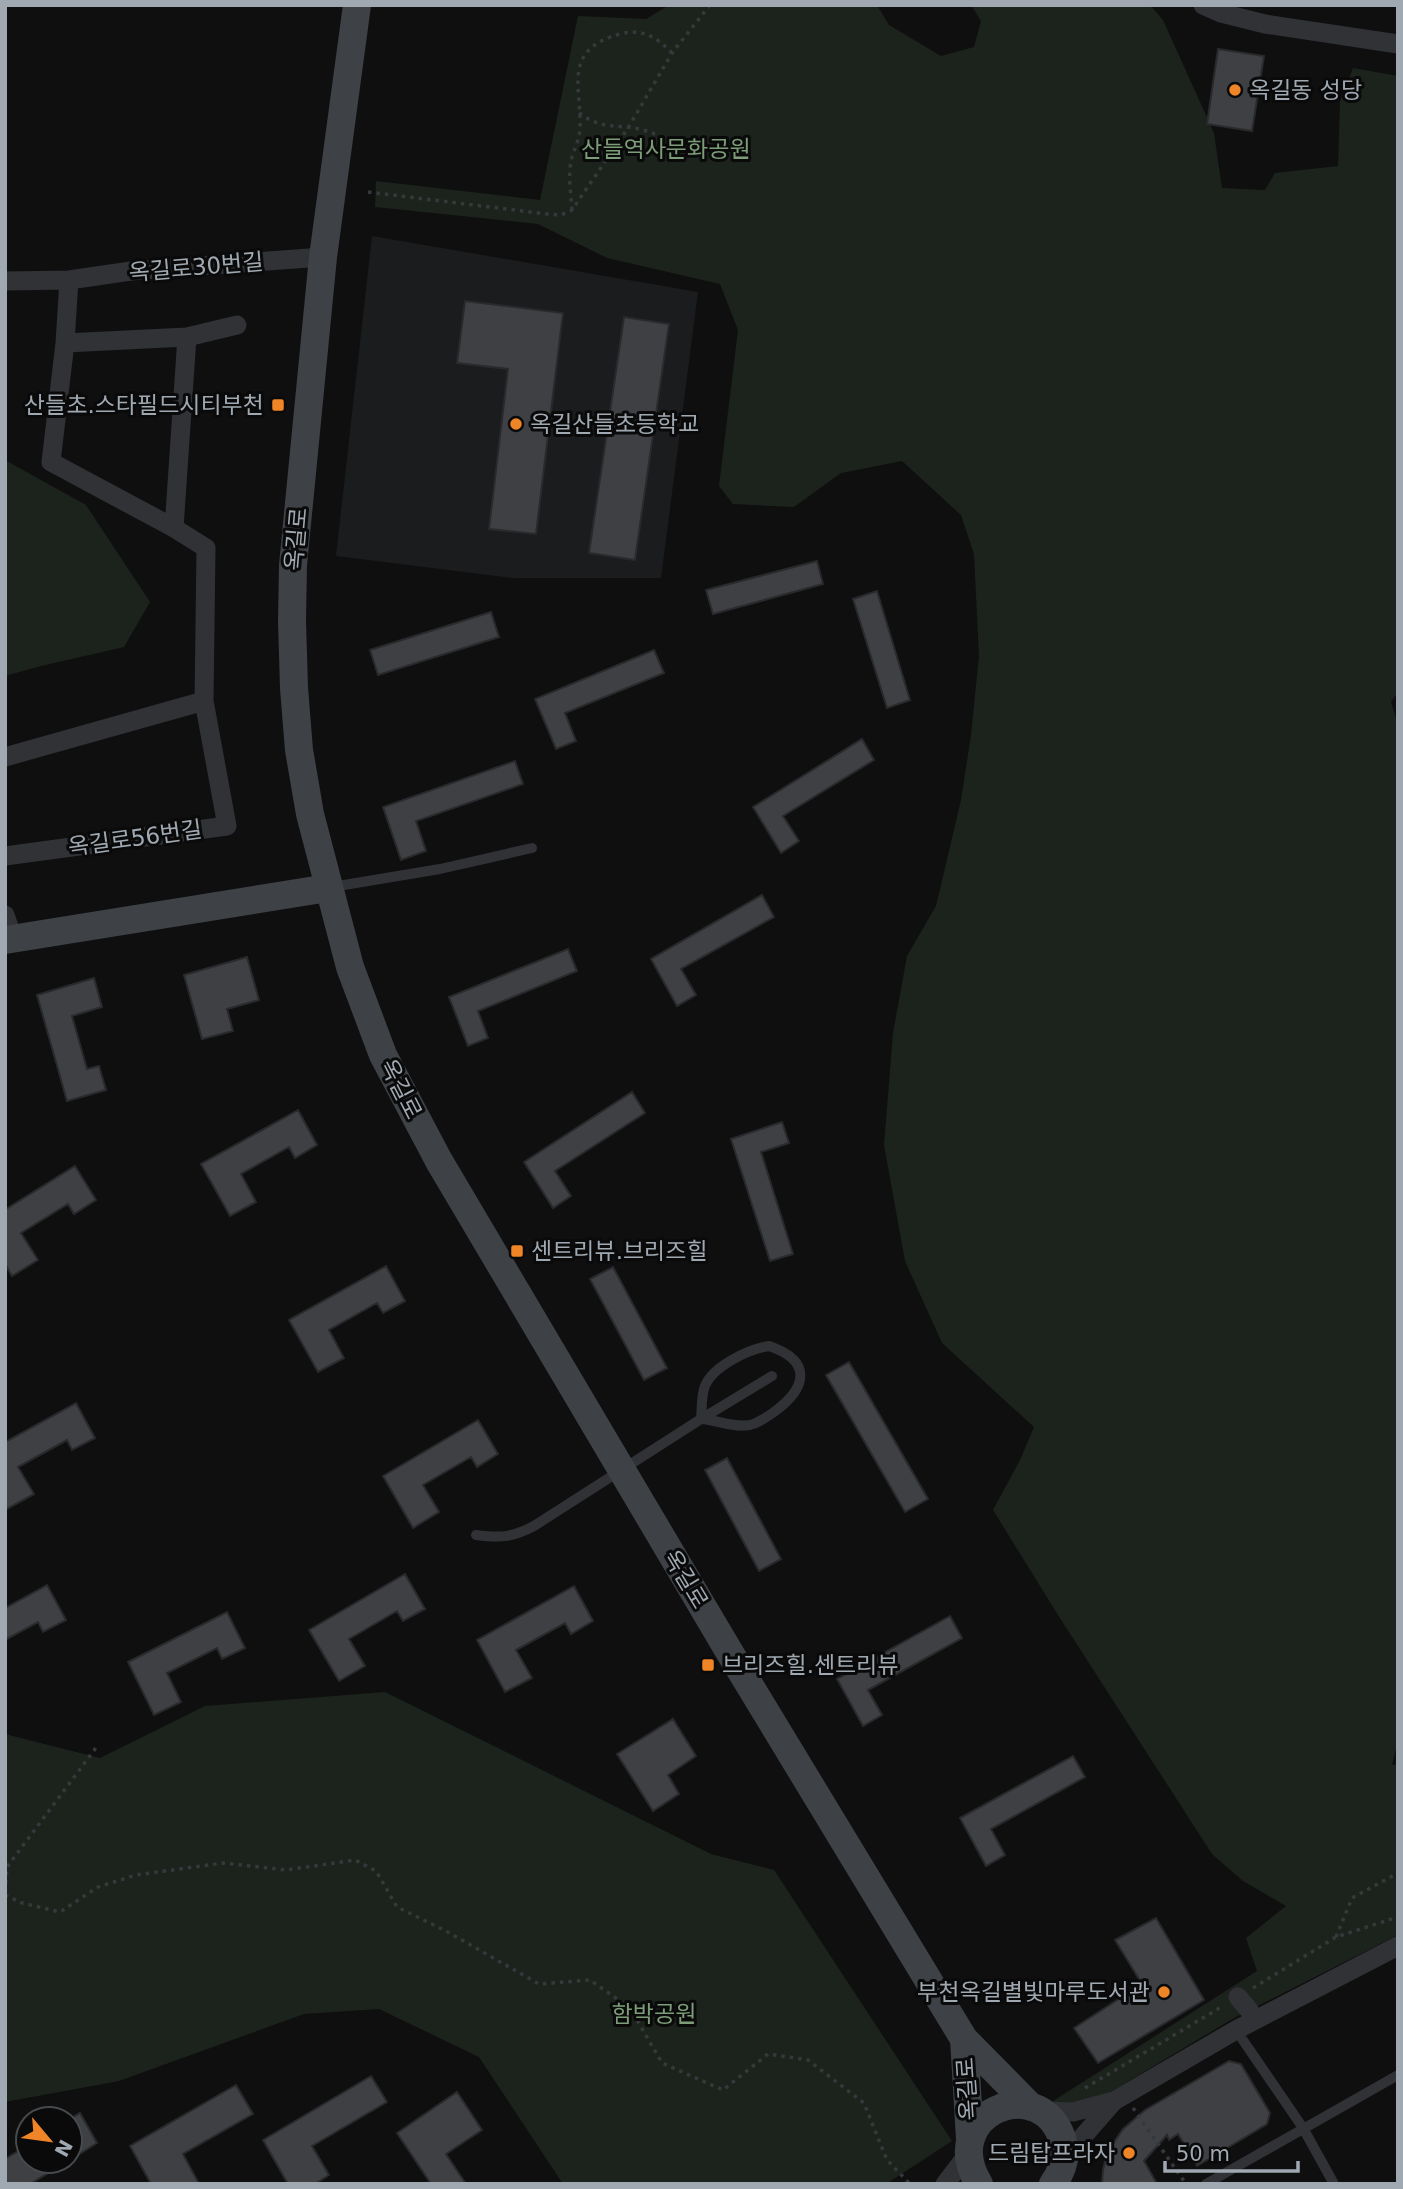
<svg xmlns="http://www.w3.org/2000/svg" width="1403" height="2189" font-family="'DejaVu Sans','Noto Sans KR',sans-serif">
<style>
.built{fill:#1b1c1d}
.green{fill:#1c231c}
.building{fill:#3e4043;stroke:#292a2c;stroke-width:2}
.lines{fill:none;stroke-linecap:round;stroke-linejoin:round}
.path{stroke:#36393c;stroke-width:3.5;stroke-dasharray:3.5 5;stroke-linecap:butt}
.lane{stroke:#303235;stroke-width:10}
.street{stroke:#303235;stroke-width:19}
.secondary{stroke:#3e4145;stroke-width:28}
.poi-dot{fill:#f08527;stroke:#0a0a0b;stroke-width:2.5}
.labels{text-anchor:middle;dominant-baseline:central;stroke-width:6;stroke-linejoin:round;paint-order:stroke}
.poi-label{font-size:23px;fill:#a0a9b1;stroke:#0a0a0b;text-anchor:start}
.park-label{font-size:23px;fill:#7c9d77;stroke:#0a0a0b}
.street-label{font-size:23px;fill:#a0a9b1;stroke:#0a0a0b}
</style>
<rect width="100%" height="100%" fill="#0f0f10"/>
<!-- built -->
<path class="built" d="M372 236 698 292 661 578H513L336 556Z"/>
<!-- green -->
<path class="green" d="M669 5H877L889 25 941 56 974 47 981 21 971 5H1150L1163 20 1214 133 1222 188 1265 190 1275 173 1338 166 1340 101 1353 68 1398 76V692L1391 702 1398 725V1740L1392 1765 1398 1764V1935L1234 2018 1102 2097 1074 2107 1050 2103 1257 1971 1246 1938 1286 1906 1243 1881 1212 1854 1058 1615 993 1510 1020 1460 1034 1427 942 1343 905 1261 884 1145 893 1033 907 956 936 906 961 800 971 735 979 656 974 554 961 515 902 461 841 473 794 507 733 504 719 486 738 330 720 284 607 258 538 224 375 207 376 181 540 200 578 16 646 19Z
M5 460 86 505 150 602 124 647 41 666 5 676Z
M385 1692 711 1854 774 1870 952 2141 886 2184H563L479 2057 379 2009 304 2014 119 2081 5 2102V1734L100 1758 205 1706Z"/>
<!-- building -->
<path class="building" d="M1218 49 1264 56 1252 131 1207 124Z
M465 301 563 313 536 534 489 529 508 369 457 363Z
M624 317 669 324 635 560 589 553Z
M817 561 823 584 713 614 706 590Z
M877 591 910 700 887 708 853 599Z
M491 612 499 637 378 675 370 650Z
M654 650 664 673 565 713 576 741 556 749 535 699Z
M862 739 874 760 783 816 799 841 781 853 753 807Z
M515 761 523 784 416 821 426 851 401 860 383 807Z
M762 895 774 917 681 969 696 995 677 1006 651 959Z
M568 949 577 971 478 1011 488 1038 468 1046 449 997Z
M247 957 259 1000 227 1009 233 1031 202 1039 184 975Z
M94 978 102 1007 72 1016 87 1069 99 1066 106 1090 67 1101 37 995Z
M632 1092 645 1113 555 1171 571 1196 553 1208 524 1162Z
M298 1110 317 1145 295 1158 289 1147 241 1174 256 1202 230 1216 201 1164Z
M782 1122 789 1143 761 1152 793 1254 770 1261 731 1139Z
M75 1166 96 1200 74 1214 68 1204 21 1233 38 1260 12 1276 5 1264V1207L6 1209Z
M386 1266 405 1301 383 1313 377 1303 329 1330 344 1358 318 1372 289 1320Z
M613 1267 667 1368 644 1380 590 1279Z
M849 1362 928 1499 905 1512 826 1375Z
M76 1403 95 1438 72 1450 67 1440 18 1467 34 1494 5 1510V1442Z
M478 1420 498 1454 477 1467 471 1457 423 1485 439 1512 413 1528 383 1476Z
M727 1458 781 1559 759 1571 705 1470Z
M405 1574 425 1609 403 1621 397 1611 349 1639 365 1666 339 1681 309 1630Z
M47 1585 66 1620 43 1632 38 1622 5 1640V1608Z
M574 1586 593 1621 571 1634 565 1623 516 1650 532 1678 505 1692 477 1640Z
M227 1612 245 1648 222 1659 217 1648 167 1673 181 1702 154 1715 128 1662Z
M950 1616 962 1638 868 1690 882 1715 863 1726 837 1679Z
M673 1719 696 1756 668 1775 679 1794 653 1811 617 1754Z
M1073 1756 1085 1777 991 1829 1005 1855 986 1866 960 1818Z
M1156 1918 1204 2000 1098 2063 1074 2028 1142 1984 1115 1940Z
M1229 2061 1241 2064 1270 2113 1267 2124 1197 2166 1178 2134 1169 2140 1167 2135 1144 2161 1157 2184H1102L1103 2170 1107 2153 1123 2129 1145 2110Z
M371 2076 387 2102 312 2146 329 2175 315 2184H288L263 2140Z
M236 2085 253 2114 183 2154 199 2184H151L130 2146Z
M457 2092 482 2130 446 2154 466 2184H431L397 2133Z
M80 2113 97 2143 70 2160V2119Z
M28 2145V2161H68L30 2184H5V2159Z"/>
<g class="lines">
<!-- path -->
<path class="path" d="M579 113C604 131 616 123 643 130 650 132 657 135 664 138
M368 192 547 214 561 215 572 210 628 128 672 53 710 5
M572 210C571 194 568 177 571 161 573 151 579 141 580 130 582 87 561 50 620 34 642 28 657 37 672 53
M5 1892 7 1867 98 1745
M5 1895 22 1903 60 1912 98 1887 136 1875 223 1863 286 1870 355 1860 376 1871 397 1907 446 1931 539 1984 590 1980 630 2008 662 2063 723 2090 768 2054 808 2060 864 2103 887 2160 910 2184
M1336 1937 1352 1898 1398 1873
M1253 1988 1336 1937 1398 1917
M1085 2088 1223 2006
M1133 2108 1186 2184"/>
<!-- lane -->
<path class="lane" d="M332 887 440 869 532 848
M769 1346C813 1361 807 1388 774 1412 767 1417 758 1423 750 1425 734 1428 717 1420 701 1419 702 1409 701 1395 705 1386 713 1366 749 1349 769 1346Z
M476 1535C500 1538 511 1538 534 1526L701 1419 772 1376
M1236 2030 1303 2128 1334 2184
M1206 2184 1398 2075"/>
<!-- street -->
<path class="street" d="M1203 5 1221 13 1265 24 1398 44
M5 281 69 280 131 271 323 257
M65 343 187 337 237 325
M174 528 187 337
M5 757 204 701
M5 856 227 826 204 701 206 548 174 528 51 462 65 343 69 280
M5 915 13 938
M1238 1997 1249 2010
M1041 2111 1073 2112 1114 2101 1236 2030 1398 1946
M1065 2157 1114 2101
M945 2184 968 2154"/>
<!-- secondary -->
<path class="secondary" d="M357 5 323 257 293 565 292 621 294 688 299 750 310 814 350 967 383 1055 439 1161 730 1653 964 2039 1031 2107
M5 940 328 888
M964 2039 970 2139
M979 2184C937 2115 1038 2071 1062 2138 1068 2155 1063 2170 1053 2184"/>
</g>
<!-- markers -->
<g class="poi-dot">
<circle cx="1235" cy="90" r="7"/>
<rect x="271" y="398" width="14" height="14" rx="3.5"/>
<circle cx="516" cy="424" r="7"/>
<rect x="510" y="1244" width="14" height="14" rx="3.5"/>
<rect x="701" y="1658" width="14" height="14" rx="3.5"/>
<circle cx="1164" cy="1992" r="7"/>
<circle cx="1129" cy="2153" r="7"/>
</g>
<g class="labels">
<!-- poi labels -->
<g class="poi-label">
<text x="1249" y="90">옥길동 성당</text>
<text x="264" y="405" text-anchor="end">산들초.스타필드시티부천</text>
<text x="530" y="424">옥길산들초등학교</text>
<text x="531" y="1251">센트리뷰.브리즈힐</text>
<text x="722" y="1665">브리즈힐.센트리뷰</text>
<text x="1150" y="1992" text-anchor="end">부천옥길별빛마루도서관</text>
<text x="1115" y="2153" text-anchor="end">드림탑프라자</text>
</g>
<!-- park labels -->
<g class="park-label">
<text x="666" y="149">산들역사문화공원</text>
<text x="654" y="2014">함박공원</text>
</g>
<!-- street labels -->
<g class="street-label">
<text transform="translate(196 267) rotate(-5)">옥길로30번길</text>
<text transform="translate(296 539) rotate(-85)">옥길로</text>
<text transform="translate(135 838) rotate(-8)">옥길로56번길</text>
<text transform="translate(401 1089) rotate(63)">옥길로</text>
<text transform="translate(686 1579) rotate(59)">옥길로</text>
<text transform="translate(967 2089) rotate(-94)">옥길로</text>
</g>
</g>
<!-- border -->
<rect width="1403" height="2189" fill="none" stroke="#a0a9b1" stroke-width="14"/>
<!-- north arrow -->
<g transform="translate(49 2140) rotate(119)"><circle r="33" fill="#0a0a0b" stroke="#464a4d" stroke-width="2"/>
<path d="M0-5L12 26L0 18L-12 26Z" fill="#f08527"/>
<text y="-10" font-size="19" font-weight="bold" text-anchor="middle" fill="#a0a9b1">N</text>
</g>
<!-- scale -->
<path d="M1165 2161v10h133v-10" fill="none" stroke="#a0a9b1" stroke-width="3.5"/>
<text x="1176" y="2161" font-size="21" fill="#a0a9b1" stroke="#0a0a0b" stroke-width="5" paint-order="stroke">50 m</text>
</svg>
